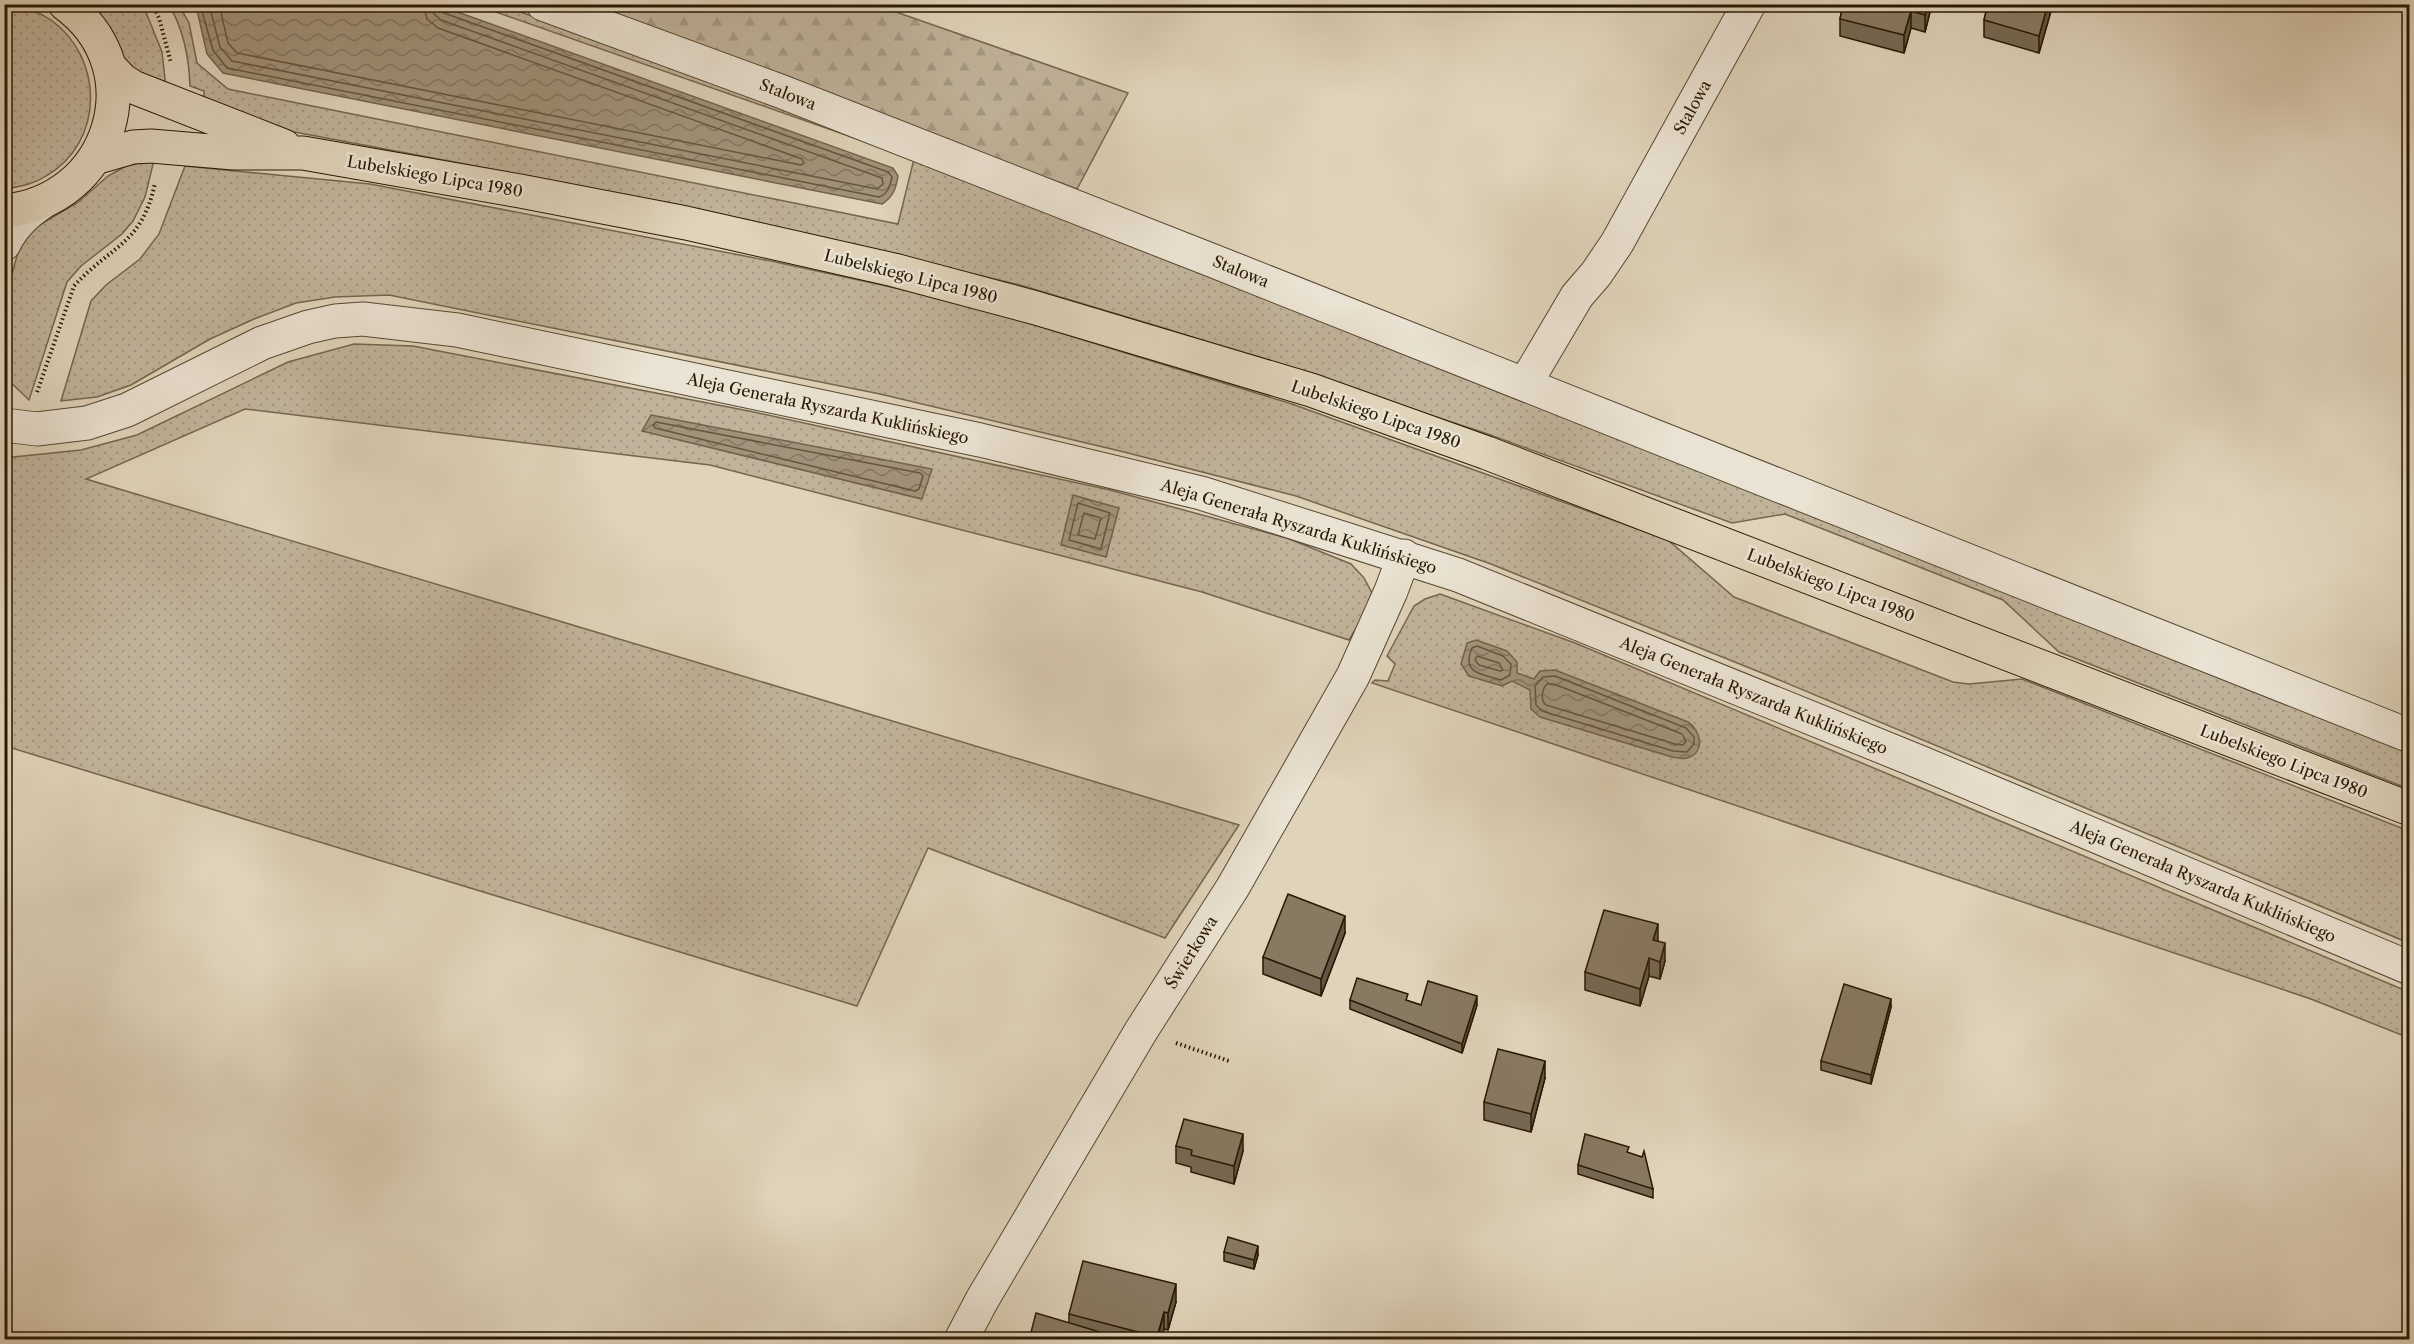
<svg xmlns="http://www.w3.org/2000/svg" width="2414" height="1344" font-family="'Libre Caslon Text',serif">
<style>
.grass{fill:url(#grass-dots);stroke:#74664e;stroke-width:1.5}
.forest{fill:url(#forest-firs);stroke:#74664e;stroke-width:1.5}
.water{fill:url(#water-waves);stroke:#71624b;stroke-width:1.5}
.lines{fill:none;stroke-linecap:round;stroke-linejoin:round}
.shore{stroke:#65563e;stroke-width:1.5}
.minor-casing{stroke:#564730;stroke-width:35}
.major-casing{stroke:#291802;stroke-width:35}
.path{stroke:#291802;stroke-width:4;stroke-dasharray:1.5 3;stroke-linecap:butt}
.minor{stroke:#eae2d2;stroke-width:33}
.major{stroke:#dfd3ba;stroke-width:33}
.wall{fill:#756854;stroke:#291802;stroke-width:1.5}
.shaded-wall{fill:#5f5545;stroke:#291802;stroke-width:1.5}
.building{fill:#887962;stroke:#291802;stroke-width:1.5}
.labels{text-anchor:middle;dominant-baseline:central;stroke-width:5;stroke-linejoin:round;paint-order:stroke}
.street-label{font-size:16px;fill:#291802;stroke:#eae2d2}
</style>
<defs>
<pattern id="grass-dots" width="8" height="8" patternUnits="userSpaceOnUse" patternTransform="scale(1.5)"><rect width="8" height="8" fill="#c0b39b"/><path d="M2 2h.1M6 6h.1" fill="none" stroke="#a59984" stroke-width="1.8" stroke-linecap="round"/></pattern>
<pattern id="forest-firs" width="22" height="20" patternUnits="userSpaceOnUse" patternTransform="scale(1.5)"><rect width="22" height="20" fill="#c0b39b"/><path d="M5 1l3.5 6h-7zM16 11l3.5 6h-7z" fill="#a59984"/></pattern>
<pattern id="water-waves" width="16" height="10" patternUnits="userSpaceOnUse" patternTransform="scale(1.5)"><rect width="16" height="10" fill="#a1937b"/><path d="M0 5q4-4 8 0t8 0" fill="none" stroke="#837763"/></pattern>
</defs>
<rect width="100%" height="100%" fill="#dfd3ba"/>
<filter id="stains"><feTurbulence type="fractalNoise" baseFrequency=".00333" numOctaves="4"/><feColorMatrix values="0 0 0 0 .2 0 0 0 0 .09 0 0 0 0 .02 0 0 0 .5 -.17"/></filter>
<radialGradient id="worn" r=".72"><stop offset=".6" stop-color="#630" stop-opacity="0"/><stop offset="1" stop-color="#630" stop-opacity=".3"/></radialGradient>
<!-- grass -->
<path class="grass" d="M8 5C23 7 38 11 51 20 104 58 105 142 46 176 34 184 21 186 7 189H4V5Z
M90 5H143L162 52 166 88 130 67 121 53 113 32Z
M169 5H179L189 23 197 63 228 89 898 224 914 159 476 5H501L920 155 2409 752V789L2059 652 2003 600 1785 514 1732 523 1482 432 1167 329 1020 285 753 221 502 171 257 125 204 103V91L190 86C189 57 184 30 169 5Z
M154 160 145 197 133 221 122 234 81 266 67 282 29 400 5 377V298L19 249 31 230 77 203 108 176 126 166Z
M185 166 370 184 771 261 960 302 1292 404 1668 540 1734 597 1953 682 1969 684 2022 679 2409 831V943L1772 677 1491 564 1296 496 1124 452 880 394 389 295 335 297 296 303 254 319 210 339 131 385 97 397 61 401 91 301 106 285 140 259 159 234Z
M354 344 413 346 749 411 1110 490 1287 538 1351 564 1364 578 1372 593 1367 611 1349 640 1202 592 710 465 245 409 86 479 1239 825 1165 938 928 848 857 1006 5 746 4 458 81 450 137 435 288 362Z
M1440 594 1575 643 2409 992V1038L2311 999 1372 683 1375 680 1388 681 1395 664 1387 656 1414 606 1425 599Z"/>
<!-- forest -->
<path class="forest" d="M580 5H876L1128 93 1077 189Z"/>
<!-- water -->
<path class="water" d="M193 5H438L893 168 898 176C896 189 893 197 882 204L223 73 207 54 197 10Z
M651 415 932 469 922 499 642 431Z
M1073 495 1119 508 1106 557 1061 545Z
M1476 640 1507 651 1517 662V673L1534 679 1540 671 1555 670 1688 722C1701 730 1706 753 1687 758 1683 759 1677 758 1672 757L1540 717 1531 709 1530 690 1512 681 1502 686 1469 676 1461 664 1467 643Z"/>
<g class="lines">
<!-- shore -->
<path class="shore" d="M200 4 213 50 227 68 879 197C888 194 890 186 892 177L888 172 444 13 440 9 439 4
M209 4 220 47 232 61 877 189 883 184 882 178 441 20 434 14 432 4
M219 4 228 43 237 53 801 165 804 163 802 159 438 28 427 19 423 4
M656 422 920 473 923 476 919 489 915 491 655 428 653 425Z
M1078 503 1110 513 1101 549 1069 540Z
M1084 513 1101 518 1095 539 1078 535Z
M1477 646 1503 656 1511 664 1510 675 1501 680C1482 674 1461 674 1472 648Z
M1477 656 1499 663 1503 670 1500 671 1479 665 1475 660Z
M1555 676 1686 728 1694 737V744L1687 752 1673 751 1542 711 1536 705 1535 686 1543 677Z
M1547 684H1554L1682 734 1686 741 1683 745 1675 744 1546 705C1540 700 1542 689 1547 684Z"/>
<defs>
<path id="minor" d="M543 4 780 91 1211 260 2410 736
M4 244C13 225 26 213 43 202
M1525 384 1577 296 1596 274 1617 243 1749 4
M4 425 37 429 87 423 127 410 262 343 308 327 335 321 363 319 457 330 980 440 1201 493 1458 575 1922 763 2410 968
M961 1340 982 1300 1141 1031 1233 887 1353 676 1391 591 1404 556"/>
<path id="major" d="M109 66 122 80 133 87 284 146
M95 158 133 147 151 146 234 153H303L520 191 686 223 894 270 1036 308 1311 390 1487 453 2410 809
M4 211C111 202 154 69 65 4"/>
</defs>
<!-- minor casing -->
<use href="#minor" class="minor-casing"/>
<!-- major casing -->
<use href="#major" class="major-casing"/>
<!-- path -->
<path class="path" d="M152 4 159 18 171 63
M37 392 74 286C111 245 142 245 155 183
M1176 1043 1229 1061"/>
<!-- minor -->
<use href="#minor" class="minor"/>
<!-- major -->
<use href="#major" class="major"/>
</g>
<!-- wall -->
<path class="wall" d="M1843 4H1932L1925 32 1911 28 1904 53 1840 36V19Z
M1988 4H2053L2039 53 1984 37V20Z
M1345 933 1321 996 1263 974V957Z
M1658 941 1665 961 1660 979 1649 976 1640 1006 1585 990V972Z
M1350 1000 1408 1001 1421 1005H1477L1462 1053 1350 1009Z
M1891 1007 1871 1084 1821 1070V1061Z
M1545 1078 1531 1132 1484 1120V1102Z
M1176 1146 1243 1151 1234 1184 1191 1172V1167L1176 1163Z
M1629 1153 1653 1189V1198L1578 1174V1165Z
M1224 1252 1258 1255 1254 1269 1224 1261Z
M1176 1302 1168 1330 1164 1329 1161 1340H1029L1069 1323V1314Z"/>
<!-- shaded-wall -->
<path class="shaded-wall" d="M1928 4H1932L1925 32V15Z
M2048 4H2053L2039 53V36Z
M1911 11V28L1904 53V35Z
M1345 916V933L1321 996V979Z
M1658 924V942L1653 940Z
M1665 943V961L1660 979V962Z
M1649 958V976L1640 1006V989Z
M1477 996V1005L1462 1053V1044Z
M1891 999V1007L1871 1084V1075Z
M1545 1061V1078L1531 1132V1114Z
M1243 1134V1151L1234 1184V1166Z
M1258 1246V1255L1254 1269V1260Z
M1176 1284V1302L1168 1330V1313Z
M1164 1312V1329L1161 1340H1157Z"/>
<!-- building -->
<path class="building" d="M1843 4H1928L1925 15 1911 11 1904 35 1840 19Z
M1988 4H2048L2039 36 1984 20Z
M1288 894 1345 916 1321 979 1263 957Z
M1604 910 1658 924 1653 940 1665 943 1660 962 1649 958 1640 989 1585 972Z
M1357 978 1408 994 1406 1000 1421 1005 1428 981 1477 996 1462 1044 1350 1000Z
M1844 984 1891 999 1871 1075 1821 1061Z
M1498 1049 1545 1061 1531 1114 1484 1102Z
M1184 1119 1243 1134 1234 1166 1191 1155 1192 1150 1176 1146Z
M1585 1134 1629 1147 1627 1152 1642 1157 1644 1151 1653 1189 1578 1165Z
M1228 1237 1258 1246 1254 1260 1224 1252Z
M1083 1261 1176 1284 1168 1313 1164 1312 1157 1337 1069 1314Z
M1036 1313 1100 1332 1098 1340H1029Z
M1198 1337 1210 1340H1197Z"/>
<g class="labels">
<!-- street labels -->
<g class="street-label">
<text transform="translate(788 94) rotate(21)">Stalowa</text>
<text transform="translate(1692 107) rotate(-61)">Stalowa</text>
<text transform="translate(435 176) rotate(10)">Lubelskiego Lipca 1980</text>
<text transform="translate(1241 271) rotate(22)">Stalowa</text>
<text transform="translate(911 276) rotate(14)">Lubelskiego Lipca 1980</text>
<text transform="translate(828 408) rotate(12)">Aleja Generała Ryszarda Kuklińskiego</text>
<text transform="translate(1376 414) rotate(19)">Lubelskiego Lipca 1980</text>
<text transform="translate(1299 526) rotate(17)">Aleja Generała Ryszarda Kuklińskiego</text>
<text transform="translate(1831 585) rotate(21)">Lubelskiego Lipca 1980</text>
<text transform="translate(1754 695) rotate(22)">Aleja Generała Ryszarda Kuklińskiego</text>
<text transform="translate(2284 761) rotate(21)">Lubelskiego Lipca 1980</text>
<text transform="translate(2203 881) rotate(23)">Aleja Generała Ryszarda Kuklińskiego</text>
<text transform="translate(1191 952) rotate(-58)">Świerkowa</text>
</g>
</g>
<!-- margin -->
<rect width="2414" height="1344" fill="none" stroke="#dfd3ba" stroke-width="24"/>
<rect x="6" y="6" width="2402" height="1332" fill="none" stroke="#291802" stroke-width="3"/>
<rect x="12" y="12" width="2390" height="1320" fill="none" stroke="#291802" stroke-width="1.5"/>
<rect width="100%" height="100%" filter="url(#stains)"/>
<rect width="100%" height="100%" fill="url(#worn)"/>
</svg>
